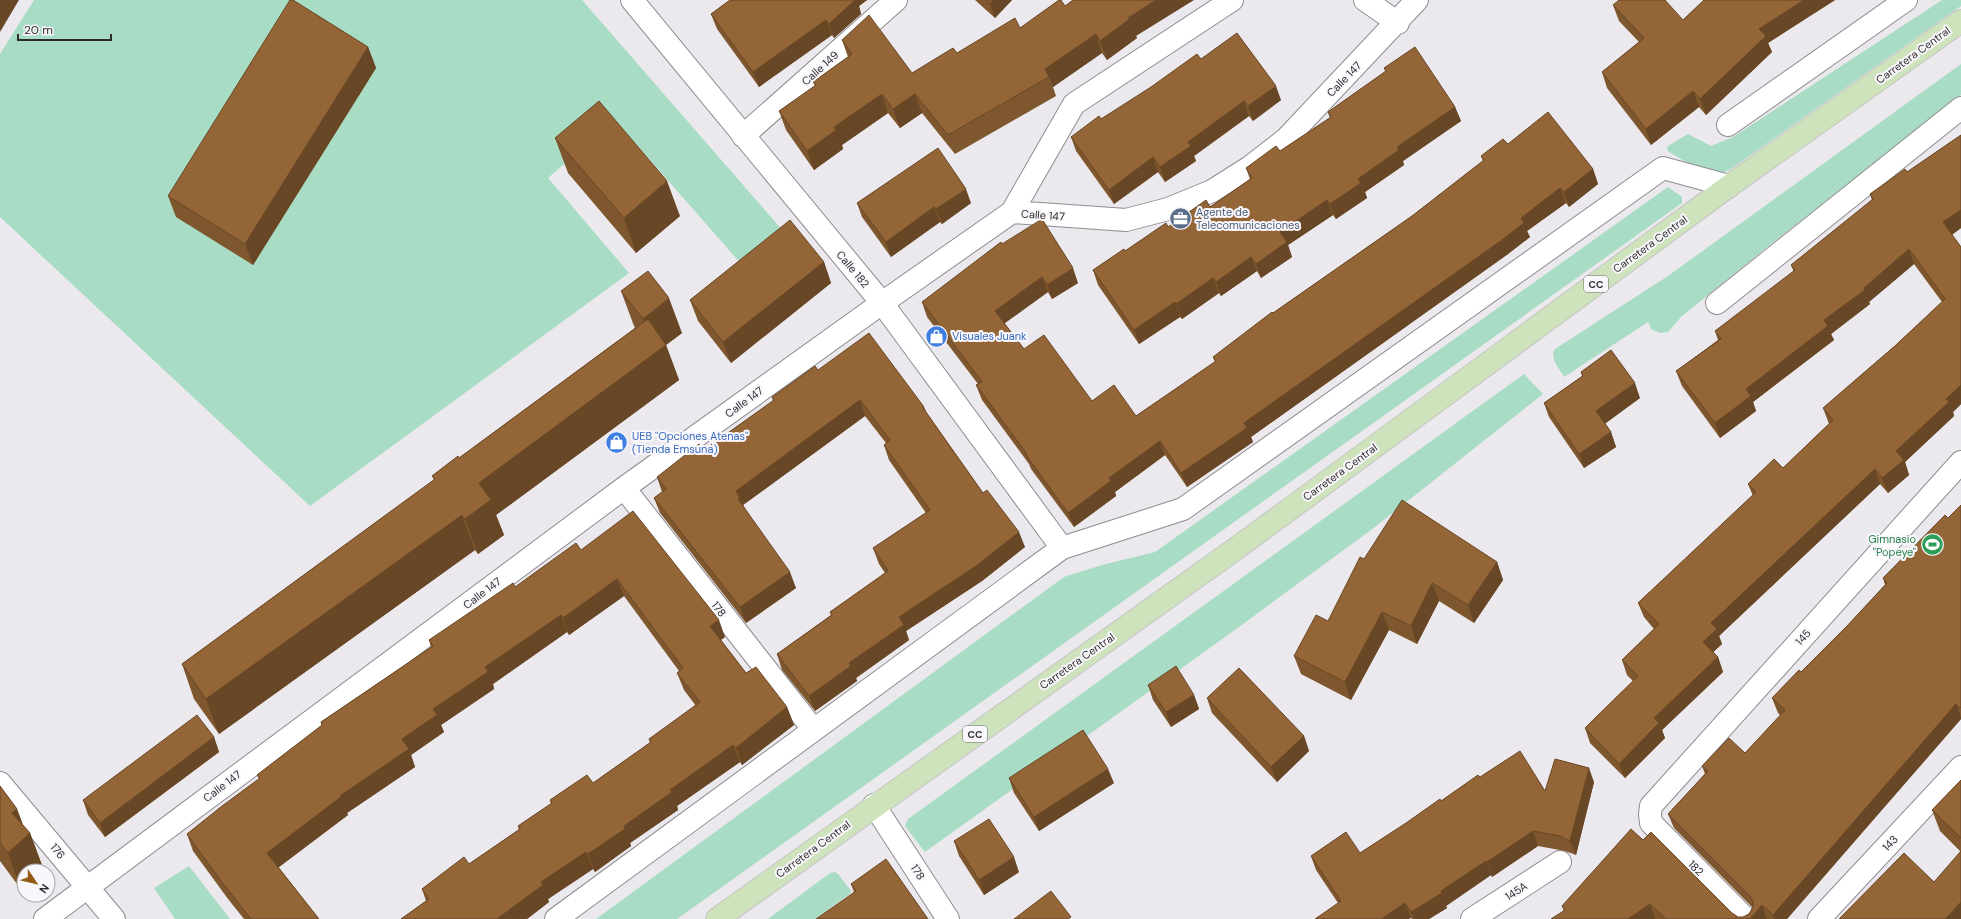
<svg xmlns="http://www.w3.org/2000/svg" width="1961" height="919" font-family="'DM Sans',sans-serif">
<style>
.green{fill:#a8dcc4}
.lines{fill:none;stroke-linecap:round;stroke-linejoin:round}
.minor-casing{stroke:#8e8c90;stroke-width:24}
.major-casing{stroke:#c4c4c4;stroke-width:24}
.minor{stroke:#fff;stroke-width:22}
.major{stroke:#cee3bc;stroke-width:22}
.wall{fill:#7f572e}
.shaded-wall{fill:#684726}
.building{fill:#946536;stroke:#684726}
.labels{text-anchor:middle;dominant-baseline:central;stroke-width:4;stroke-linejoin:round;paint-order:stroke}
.shield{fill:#f9f7fb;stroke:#6b6a6c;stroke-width:1}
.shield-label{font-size:10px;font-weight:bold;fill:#2e2d2e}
.street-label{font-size:11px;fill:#2e2d2e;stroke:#f9f7fb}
.service-label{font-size:11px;fill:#4e5e75;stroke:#f9f7fb;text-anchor:start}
.shop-label{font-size:11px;fill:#366cbe;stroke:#f9f7fb;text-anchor:start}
.leisure-label{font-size:11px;fill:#27864d;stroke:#f9f7fb;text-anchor:end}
</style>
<rect width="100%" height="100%" fill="#ebe9ed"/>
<!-- green -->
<path class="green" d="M34 0H582L784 232 743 266 615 120 548 178 629 273 310 506 0 217V54Z
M1942 0H1961V6L1731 169 1720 174 1691 165 1669 152 1667 149 1668 146 1688 134 1711 146 1733 137Z
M1961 64V95L1767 247 1681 317 1668 332 1661 333 1652 330 1648 322 1564 377C1560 369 1549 358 1555 349L1668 276Z
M1668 187 1682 197V203L677 919H596L1064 577 1102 565 1155 552Z
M1524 374 1543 394 1371 530 1232 632 925 852 905 826 908 819Z
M189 866 230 919H175L154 888Z
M835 872 838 874 852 892 815 919H768L830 873Z"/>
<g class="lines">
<defs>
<path id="minor" d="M632 0 882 303 1062 548
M1365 0 1398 23
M1728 125 1906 0
M743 136 896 0
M1012 212 1074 104 1232 0
M1717 303 1961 108
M624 488 813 729
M0 783 114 919
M874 805 948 919
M45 919 624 488 882 303 1012 212 1126 220 1168 209 1212 191 1250 167 1286 139 1417 0
M556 919 1062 548 1183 509 1663 168 1729 186
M1472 919 1560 862
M1746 919 1651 823 1650 814 1651 806 1961 462
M1819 919 1961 767"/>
<path id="major" d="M717 919 1234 550 1729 186 1961 21"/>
</defs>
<!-- minor casing -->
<use href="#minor" class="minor-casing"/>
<!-- major casing -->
<use href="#major" class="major-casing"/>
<!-- minor -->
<use href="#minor" class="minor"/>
<!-- major -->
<use href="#major" class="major"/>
</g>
<!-- wall -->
<path class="wall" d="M730 0H867L859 6 861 14 834 38 832 35 759 87 717 29 711 14Z
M975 0H1012L995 18Z
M1704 0H1835L1768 43 1772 52 1706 115 1699 107 1651 145 1607 88 1602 72 1639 42 1619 21 1613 5 1683 20Z
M1065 6 1136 36 1137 38 1107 60 1102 53 1053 87 1056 96 955 154 922 113 900 128 888 113 842 145 843 149 814 170 786 130 779 111 815 86 813 82 848 57 842 40 912 73 957 53 1020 28Z
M368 47 376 68 253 265 176 217 168 196Z
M1201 59 1281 100 1253 121 1249 116 1194 156 1196 161 1165 182 1158 172 1114 204 1076 151 1071 137Z
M1384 68 1455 107 1461 121 1403 161 1404 165 1365 192 1367 198 1336 219 1333 215 1288 245 1292 257 1261 278 1257 271 1221 296 1219 293 1182 319 1180 317 1139 344 1098 285 1093 270 1168 227 1210 207 1250 179 1246 168 1280 151 1330 118 1328 112 1386 71Z
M1961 135V228L1952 235 1961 247V404L1953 412 1954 416 1905 462 1909 475 1888 493 1880 484 1719 636 1722 644 1713 652 1718 657 1723 672 1662 730 1665 738 1625 778 1590 743 1585 728 1633 681 1627 675 1622 660 1654 629 1644 617 1638 603 1753 496 1748 484 1783 468 1829 424 1823 408 1896 345 1942 302 1914 264 1869 302 1870 304 1831 334 1834 340 1753 402 1756 411 1720 438 1682 386 1676 371 1718 340 1715 331 1794 272 1791 265 1872 200 1870 194 1907 172Z
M555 138 680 216 636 253 568 173Z
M1508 144 1593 169 1598 184 1569 207 1566 203 1527 231 1530 237 1508 254 1251 437 1253 442 1187 487 1165 455 1115 492 1116 496 1074 527 1031 469 1029 464 982 400 976 385 978 384 927 317 922 302 1002 244 1078 283 1052 299 1048 292 1004 323 1024 349 1092 401 1136 416 1215 362 1213 357 1273 313 1412 216 1483 161 1481 156Z
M857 203H971L942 224 940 222 891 257 862 217Z
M824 262 831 283 731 363 698 321 690 300Z
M621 291 682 333 666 345 679 380 496 515 504 535 478 554 475 550 219 734 194 699 182 664 434 480 432 476 459 458 635 328 634 326Z
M818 370 924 407 927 413 983 493 1025 547 982 581 906 631 909 640 856 678 857 681 815 711 782 670 777 654 831 615 830 612 885 573 879 564 873 548 926 513 889 460 884 445 886 443 865 416 743 505 796 588 746 623 660 513 654 498 662 492 657 477 704 450 773 401 772 397Z
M1581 372 1640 398 1605 423 1611 432 1616 447 1584 468 1549 417 1544 403 1582 376Z
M1961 505V719L1787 919H1551L1564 911 1562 906 1643 840 1732 913 1738 917H1743L1749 914 1753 908 1674 828 1668 814 1705 774 1702 766 1745 753 1781 716 1778 713 1772 698 1801 672 1847 626 1885 585 1883 578 1948 518Z
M581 550 725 637 721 640 746 673 787 707 794 725 742 765 740 762 677 806 678 810 630 843 631 846 595 872 593 869 548 899 549 902 527 919H401L426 901 422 889 469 864 519 830 518 826 551 804 550 800 593 783 650 743 649 739 696 706 684 690 677 673 679 671 624 596 569 635 567 632 493 684 494 689 441 725 444 732 411 755 415 767 347 813 348 815 278 867 319 919H244L228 899 193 851 187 834 259 779 257 775 322 726 321 722 431 647 429 640 515 587Z
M1364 559 1497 562 1503 580 1474 623 1439 601 1417 644 1389 630 1351 700 1301 674 1294 656 1328 621Z
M1148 685 1194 695 1199 709 1171 727 1153 700Z
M1207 698 1304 736 1309 751 1277 782 1212 713Z
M214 737 219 752 105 837 88 815 83 800Z
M1480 777 1545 791 1594 782 1576 855 1565 851 1538 846 1492 877 1491 875 1446 906 1447 908 1429 919H1412L1411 918 1338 903 1316 870 1311 856 1360 853 1441 801Z
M1009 778 1114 783 1039 831 1014 793Z
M1961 780V919L1934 882 1961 852 1940 831 1932 810Z
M0 786 17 809 23 825 30 833 43 868 40 871H24V884L20 888 0 861Z
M954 841 1019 872 984 895 959 856Z
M851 884 928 919 854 892Z"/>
<!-- shaded-wall -->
<path class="shaded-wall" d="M0 0H19L0 32Z
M854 0H867L859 6 861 14 834 38 829 24Z
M993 0H1012L995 18 990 4Z
M1156 0H1194L1136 36 1137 38 1107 60 1100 41 1128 18Z
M1804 0H1835L1768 43 1772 52 1706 115 1700 99 1759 29Z
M826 20 832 35 759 87 753 72Z
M1096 34 1102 53 1053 87 1049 77 1045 69Z
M368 47 376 68 253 265 245 244Z
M1276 86 1281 100 1253 121 1248 106Z
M1693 91 1699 107 1651 145 1646 129Z
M882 94 888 113 842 145 843 149 814 170 807 151 834 127Z
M915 94 922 113 900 128 893 109Z
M1244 101 1249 116 1194 156 1196 161 1165 182 1160 167 1188 142Z
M1455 107 1461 121 1403 161 1404 165 1365 192 1367 198 1336 219 1330 204 1358 179 1397 147Z
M1153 157 1158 172 1114 204 1109 190Z
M1593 169 1598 184 1569 207 1564 192Z
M667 181 680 216 636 253 624 218Z
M1560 188 1566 203 1527 231 1530 237 1508 254 1251 437 1253 442 1187 487 1181 473 1244 423Z
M966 189 971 203 942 224 936 209Z
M1327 200 1333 215 1288 245 1292 257 1261 278 1256 264 1280 232Z
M934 207 940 222 891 257 886 242Z
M1961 210V228L1948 237 1943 222Z
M1909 249 1914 264 1869 302 1870 304 1831 334 1834 340 1753 402 1756 411 1720 438 1715 423 1746 389 1824 320Z
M1251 257 1257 271 1221 296 1216 282Z
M824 262 831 283 731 363 723 342Z
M1073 268 1078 283 1052 299 1047 285Z
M1042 277 1048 292 1001 326 995 311Z
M1213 278 1219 293 1182 319 1176 304Z
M669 298 682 333 666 345 679 380 496 515 504 535 478 554 465 519 479 483 655 353 643 319Z
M1175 302 1180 317 1139 344 1134 330Z
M1635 383 1640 398 1602 426 1596 411Z
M1961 385V404L1953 412 1954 416 1905 462 1909 475 1888 493 1882 478 1896 451 1946 399Z
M860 400 865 416 743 505 746 513 744 515 736 491Z
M1611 432 1616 447 1584 468 1579 454Z
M1160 441 1165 455 1115 492 1116 496 1074 527 1068 513 1109 478Z
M1875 469 1880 484 1719 636 1722 644 1709 656 1703 642 1711 623Z
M462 515 475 550 219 734 206 699Z
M1019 532 1025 547 982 581 906 631 909 640 856 678 857 681 815 711 809 696 899 617Z
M1497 562 1503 580 1474 623 1468 605Z
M790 572 796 588 746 623 740 607Z
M617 579 624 596 569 635 563 618Z
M1432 583 1439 601 1417 644 1411 626Z
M1382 612 1389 630 1351 700 1345 682Z
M561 615 567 632 493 684 494 689 441 725 444 732 411 755 415 767 347 813 348 815 274 871 267 853 340 796 402 739 433 709 485 667Z
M719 620 725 637 716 643 710 626Z
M1718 657 1723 672 1662 730 1665 738 1625 778 1619 764 1654 718Z
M1194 695 1199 709 1171 727 1166 712Z
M1956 704 1961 717V719L1787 919H1774L1773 915Z
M787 707 794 725 742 765 736 748Z
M1304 736 1309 751 1277 782 1271 767Z
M214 737 219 752 105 837 100 823Z
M733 745 740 762 677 806 678 810 630 843 631 846 595 872 588 854 670 790Z
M1589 768 1594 782 1576 855 1570 841Z
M1108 769 1114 783 1039 831 1034 817Z
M17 809 27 836 30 833 43 868 40 871H24V884L20 888 8 853 12 813Z
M1533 831 1538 846 1492 877 1487 862Z
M586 852 593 869 548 899 549 902 527 919H497L541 882Z
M1014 857 1019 872 984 895 979 880Z
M1486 861 1491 875 1446 906 1447 908 1429 919H1414L1411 912 1441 891Z
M1961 902V919H1945Z
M1405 903 1411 918 1409 919H1381Z
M1650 904 1655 919H1628Z
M1762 905 1767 919H1750Z"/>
<!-- building -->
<path class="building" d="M290 0H293L368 47 245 244 168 196Z
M730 0H855L829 24 826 20 753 72 711 14Z
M986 0H993L990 4Z
M1059 0H1061L1065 6 1073 0H1156L1128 18 1130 19 1100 41 1096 34 1045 69 1049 77 948 135 915 94 893 109 882 94 834 127 836 130 807 151 779 111 816 85 813 82 852 54 842 40 869 15 912 73 953 48 957 53 1015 18 1020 28Z
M1619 0H1665L1683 20 1704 0H1804L1759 29 1766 36 1700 99 1693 91 1646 129 1602 72 1644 38 1613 5Z
M1237 33 1276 86 1248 106 1244 101 1188 142 1191 146 1160 167 1153 157 1109 190 1071 137 1099 116 1101 119 1151 87 1197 54 1201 59Z
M1415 47 1455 107 1397 147 1399 150 1358 179 1361 183 1330 204 1327 200 1280 232 1287 242 1256 264 1251 257 1216 282 1213 278 1176 304 1175 302 1134 330 1093 270 1124 249 1125 251 1166 223 1168 227 1206 200 1210 207 1252 178 1246 168 1276 146 1280 151 1331 117 1328 112 1386 71 1384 68Z
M599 101 667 181 624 218 555 138Z
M1548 112 1593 169 1564 192 1560 188 1521 218 1524 223 1502 240 1244 423 1247 428 1181 473 1160 441 1109 478 1111 481 1068 513 1026 455 1027 454 976 385 982 382 922 302 1001 242 1002 244 1042 219 1073 268 1047 285 1042 277 995 311 1024 349 1044 335 1092 401 1114 385 1136 416 1216 361 1213 357 1272 312 1273 313 1412 216 1484 160 1481 156 1503 139 1508 144Z
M1961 135V210L1943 222 1961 247V385L1946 399 1949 402 1896 451 1904 460 1882 478 1875 469 1711 623 1717 629 1703 642 1718 657 1654 718 1659 723 1619 764 1585 728 1638 676 1622 660 1659 624 1638 603 1756 492 1748 484 1774 459 1783 468 1833 420 1823 408 1896 345 1945 299 1909 249 1864 288 1865 290 1824 320 1828 326 1746 389 1751 396 1715 423 1676 371 1721 339 1715 331 1795 270 1791 265 1873 199 1870 194 1905 169 1907 172Z
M938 148 966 189 936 209 934 207 886 242 857 203Z
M790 220 824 262 723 342 690 300Z
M648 271 669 298 643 319 621 291Z
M648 319 666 345 479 483 491 500 465 519 462 515 206 699 182 664 435 479 432 476 458 456 459 458Z
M869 333 924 407 923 408 983 493 987 490 1019 532 976 566 899 617 904 625 849 663 851 666 809 696 777 654 832 615 830 612 888 571 873 548 930 510 884 445 890 440 860 400 736 491 740 498 738 499 790 572 740 607 654 498 666 489 657 477 699 444 704 450 774 400 772 397 815 366 818 370Z
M1611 350 1635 383 1596 411 1611 432 1579 454 1544 403 1583 376 1581 372Z
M1402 500 1497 562 1468 605 1432 583 1411 626 1382 612 1345 682 1294 656 1316 615 1328 621 1360 557 1364 559Z
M1961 505V707L1960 708 1956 704 1773 915 1762 905 1750 919H1666L1650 904 1628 919H1551L1565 910 1562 906 1631 829 1643 840 1651 832 1732 913 1738 917H1743L1749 914 1753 907V901L1750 896 1668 814 1708 771 1702 766 1729 738 1745 753 1785 710 1772 698 1799 670 1801 672 1847 626 1887 583 1883 578 1945 515 1948 518Z
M633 511 719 620 710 626 746 673 756 667 787 707 736 748 733 745 670 790 672 792 624 826 625 829 588 854 586 852 541 882 543 885 497 919H401L429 899 422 889 464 857 469 864 520 829 518 826 552 803 550 800 587 775 593 783 651 742 649 739 700 702 677 673 683 668 617 579 563 618 561 615 485 667 488 672 433 709 437 715 402 739 409 749 340 796 341 797 267 853 319 919H251L221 881 187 834 222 806 260 778 257 775 322 725 321 722 433 646 429 640 513 583 515 587 576 543 581 550Z
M1176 666 1194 695 1166 712 1148 685Z
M1239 668 1304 736 1271 767 1207 698Z
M197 715 214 737 100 823 83 800Z
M1083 730 1108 769 1034 817 1009 778Z
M1520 751 1545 791 1555 759 1589 768 1570 841 1560 836 1533 831 1487 862 1486 861 1441 891 1442 893 1411 912 1405 903 1381 919H1315L1341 901 1311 856 1346 832 1360 853 1406 823 1440 799 1441 801 1478 775 1480 777Z
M1961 780V838L1932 810Z
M0 786 17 809 12 813 30 833 8 853 0 843Z
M989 819 1014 857 979 880 954 841Z
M1961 851V902L1945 919H1839L1904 853 1934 882Z
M886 859 928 919H816L856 891 851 884Z
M1051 891 1071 917 1068 919H1014Z"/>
<!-- icons -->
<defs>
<symbol id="office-disc" viewBox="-11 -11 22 22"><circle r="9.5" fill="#5c6f8a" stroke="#f9f7fb"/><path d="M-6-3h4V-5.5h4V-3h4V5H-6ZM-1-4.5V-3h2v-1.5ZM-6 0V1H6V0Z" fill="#fff"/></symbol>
<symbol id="shop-disc" viewBox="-11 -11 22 22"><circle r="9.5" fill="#3f7fe0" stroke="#f9f7fb"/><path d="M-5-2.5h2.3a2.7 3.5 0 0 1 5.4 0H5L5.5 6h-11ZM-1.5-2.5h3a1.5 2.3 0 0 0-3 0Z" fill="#fff"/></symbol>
<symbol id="stadium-disc" viewBox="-11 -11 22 22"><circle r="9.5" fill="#2e9e5b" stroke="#f9f7fb"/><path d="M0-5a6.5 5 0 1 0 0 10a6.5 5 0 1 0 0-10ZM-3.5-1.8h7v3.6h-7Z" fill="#fff"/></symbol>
</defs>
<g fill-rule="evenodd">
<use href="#office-disc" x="1168" y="206" width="25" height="25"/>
<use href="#shop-disc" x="924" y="324" width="25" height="25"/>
<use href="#shop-disc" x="604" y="430" width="25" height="25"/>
<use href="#stadium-disc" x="1920" y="532" width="25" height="25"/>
</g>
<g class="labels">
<!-- shield labels -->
<g class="shield">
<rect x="1584" y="276" width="24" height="16" rx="3"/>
<rect x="963" y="726" width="24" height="16" rx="3"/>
</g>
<g class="shield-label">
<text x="1596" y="284">CC</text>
<text x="975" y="734">CC</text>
</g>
<!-- street labels -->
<g class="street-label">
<text transform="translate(1913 55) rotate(-36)">Carretera Central</text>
<text transform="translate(820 68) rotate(-42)">Calle 149</text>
<text transform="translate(1344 79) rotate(-46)">Calle 147</text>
<text transform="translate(1043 215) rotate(4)">Calle 147</text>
<text transform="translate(1650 244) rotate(-36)">Carretera Central</text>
<text transform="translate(853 269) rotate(50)">Calle 182</text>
<text transform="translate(744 402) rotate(-36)">Calle 147</text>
<text transform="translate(1340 472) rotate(-36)">Carretera Central</text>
<text transform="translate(482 593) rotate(-37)">Calle 147</text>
<text transform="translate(719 609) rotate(52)">178</text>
<text transform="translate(1803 637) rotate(-48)">145</text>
<text transform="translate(1077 661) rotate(-35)">Carretera Central</text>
<text transform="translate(222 786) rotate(-37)">Calle 147</text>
<text transform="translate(1890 843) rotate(-47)">143</text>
<text transform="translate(813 849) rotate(-36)">Carretera Central</text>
<text transform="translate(58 851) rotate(50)">176</text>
<text transform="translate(1696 868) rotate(45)">182</text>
<text transform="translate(918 872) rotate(57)">178</text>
<text transform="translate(1516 891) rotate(-33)">145A</text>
</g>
<!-- service labels -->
<g class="service-label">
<text x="1196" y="212">Agente de<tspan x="1196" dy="13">Telecomunicaciones</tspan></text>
</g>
<!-- shop labels -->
<g class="shop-label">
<text x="952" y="336">Visuales Juank</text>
<text x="632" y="436">UEB "Opciones Atenas"<tspan x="632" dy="13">(Tienda Emsuna)</tspan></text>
</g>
<!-- leisure labels -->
<g class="leisure-label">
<text x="1916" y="539">Gimnasio<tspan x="1916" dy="13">"Popeye"</tspan></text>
</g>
</g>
<!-- north arrow -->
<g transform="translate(36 883) rotate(125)"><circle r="19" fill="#f9f7fb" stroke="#a8a6a9"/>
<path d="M0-3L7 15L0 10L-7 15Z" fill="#935a16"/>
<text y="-6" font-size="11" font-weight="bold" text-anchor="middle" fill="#2e2d2e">N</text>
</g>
<!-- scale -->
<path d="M18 34v6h93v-6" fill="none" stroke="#2e2d2e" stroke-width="2"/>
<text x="24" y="34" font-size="12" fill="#2e2d2e" stroke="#f9f7fb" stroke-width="3" paint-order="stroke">20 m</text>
</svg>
